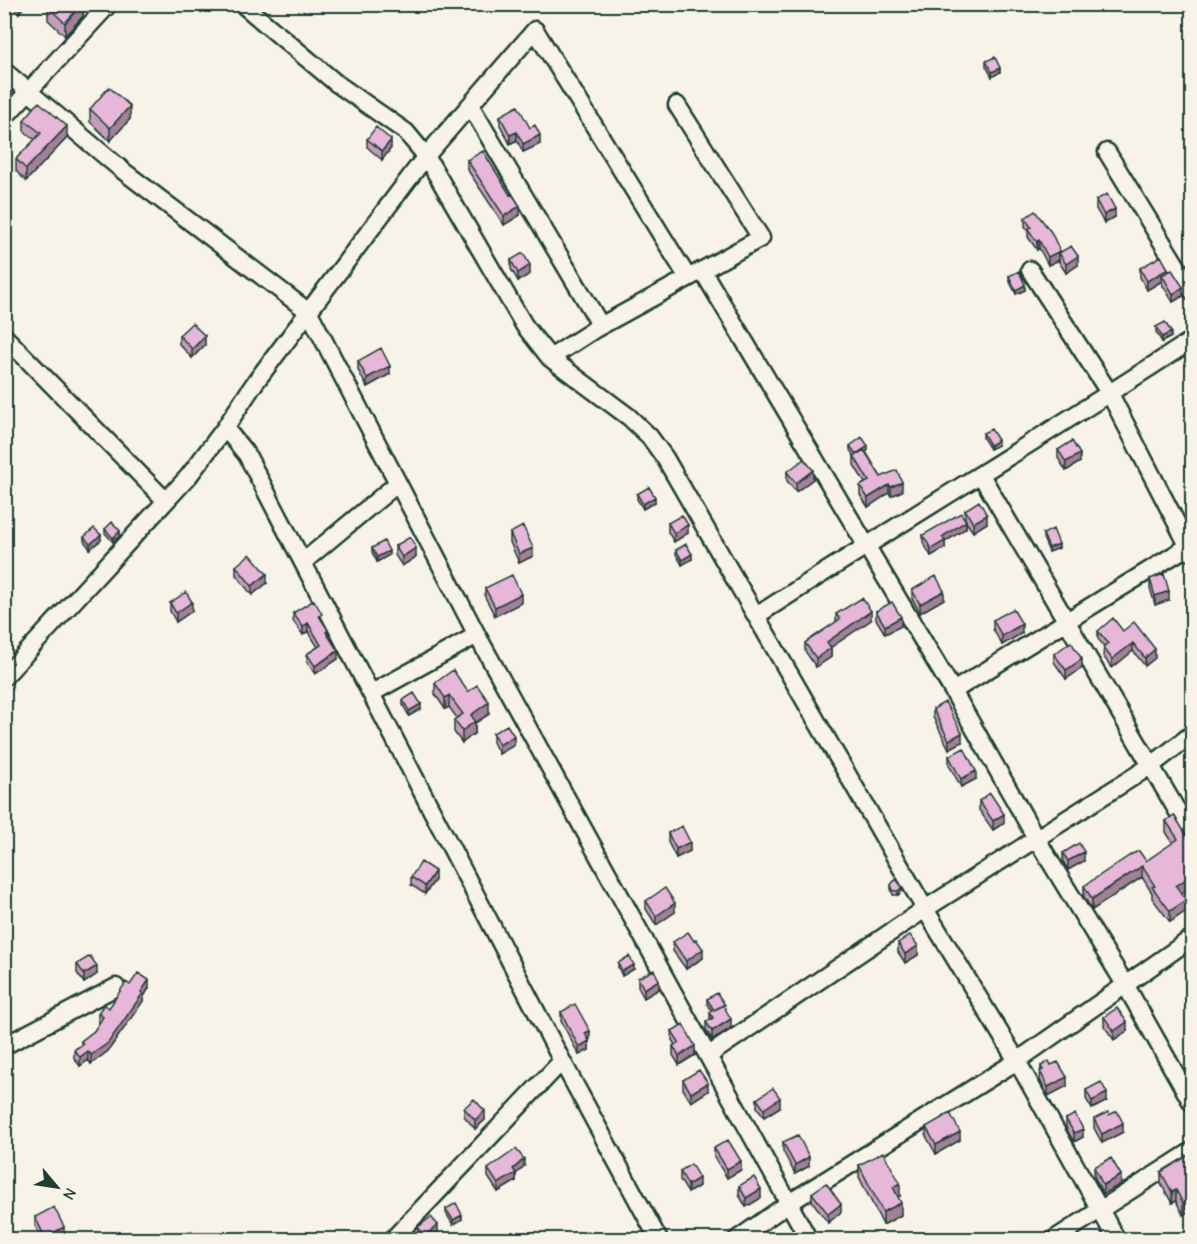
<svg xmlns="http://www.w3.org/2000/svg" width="1197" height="1244" font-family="'Comic Neue',sans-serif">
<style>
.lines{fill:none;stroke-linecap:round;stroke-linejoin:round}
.minor-casing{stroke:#1f3d34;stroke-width:21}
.minor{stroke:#f7f3e8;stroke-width:16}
.wall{fill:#c69dbb;stroke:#1f3d34;stroke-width:1.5}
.shaded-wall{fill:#a18098;stroke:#1f3d34;stroke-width:1.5}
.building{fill:#e6b7d9;stroke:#1f3d34;stroke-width:1.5}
</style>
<rect width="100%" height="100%" fill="#f7f3e8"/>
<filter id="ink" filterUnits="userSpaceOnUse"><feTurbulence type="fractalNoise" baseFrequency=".0167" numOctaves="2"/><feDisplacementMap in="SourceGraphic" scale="12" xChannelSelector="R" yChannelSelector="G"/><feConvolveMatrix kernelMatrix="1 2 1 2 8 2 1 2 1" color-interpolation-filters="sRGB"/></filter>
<g filter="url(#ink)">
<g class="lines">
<defs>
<path id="minor" d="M242 4 336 83 406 132 426 156 524 325 550 358 629 417 649 436 665 458 925 909 1017 1061 1117 1240
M4 71 122 170 309 312 477 635 809 1240
M470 105 598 321 595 329
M4 118 109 4
M1107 152 1192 291
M702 270 953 691 1036 838 1126 986 1192 1103
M1030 270 1110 394 1192 553
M4 336 166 501
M550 358 595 329 761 238 677 105
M225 428 247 455 562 1061 659 1240
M981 475 1192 836
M303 562 398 483
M756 616C900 523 1048 434 1192 340
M4 677 188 477 225 428 254 384 426 156 535 30 688 278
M953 691 1192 544
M372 693 477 635
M4 1046 116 987
M709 1055 925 909 1152 765 1192 734
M392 1240 562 1061
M736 1240 789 1203 1017 1061 1192 938
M1053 1240 1192 1151"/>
</defs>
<!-- minor casing -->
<use href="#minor" class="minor-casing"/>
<!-- minor -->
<use href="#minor" class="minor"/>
</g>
<!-- wall -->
<path class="wall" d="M9 4H26L19 13Z
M44 4H83V16L65 36 48 20V10L44 7Z
M986 61 1000 72 992 77 986 66Z
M90 109 130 119 110 141 90 122Z
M500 116 530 128 540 144 523 152 517 140 510 144 500 125Z
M24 120 67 138 26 181 16 171V159L35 140 24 131Z
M367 139 391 148 382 160 367 147Z
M467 160 520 215 504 225 467 169Z
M1096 200 1115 217 1104 223 1096 209Z
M1025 218 1060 253 1078 265 1066 273 1059 262V260L1048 265 1039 248 1037 250 1028 237V232L1025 226Z
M511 260 530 274 518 281 511 269Z
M1140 268 1168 272 1183 296 1173 302 1162 284V281L1147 290 1140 277Z
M1009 276 1025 290 1016 294 1009 280Z
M1192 313V329L1191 330 1186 321V316Z
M1156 327 1171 337 1162 342 1156 332Z
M179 335 205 345 192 358 179 344Z
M358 361 390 374 367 387 358 370Z
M983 433 998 445 990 449 983 438Z
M850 446 868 450 866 452 881 477 902 491 891 496 889 493 868 507 860 495V486L865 483 854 465V456L850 450Z
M1058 450 1080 462 1066 471 1058 458Z
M787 472 813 479 796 492 787 481Z
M637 494 655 502 643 509 637 499Z
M965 510 987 523 973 532 966 522V528L945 542V548L931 556 923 542V535L965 519Z
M668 523 688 533 674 542 668 532Z
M105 529 120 536 113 542 105 533Z
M510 533 533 556 519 563 510 542Z
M1043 534 1059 548 1049 552 1043 538Z
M84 537 101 540 90 549 84 541Z
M395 546 416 557 402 566 395 555Z
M372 548 389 555 377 562 372 552Z
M676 550 692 559 682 565 676 554Z
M236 566 267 583 252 595 236 575Z
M1150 579 1169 600 1155 605 1150 588Z
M485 588 521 603 495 616 485 597Z
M912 590 944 599 920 613 912 599Z
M170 603 192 611 176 622 170 611Z
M876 611 901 626 885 634 876 619Z
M293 613 322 621 338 659 315 674 307 662V654L318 647 308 631 303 635 293 621Z
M836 614 871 620 831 647V657L816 667 805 651V643L836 622Z
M993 620 1022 633 1002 645 993 629Z
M1098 631H1123L1155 658 1145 666 1133 651 1112 668 1103 656 1104 646 1098 639Z
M1054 654 1082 668 1066 679 1054 662Z
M435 683 468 692 489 714 475 723V733L462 743 454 732V720L457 718 449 707 445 709 435 694Z
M403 700 421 709 409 716 403 705Z
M933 709 962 742 949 749 933 717Z
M493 733 514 745 499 754 493 742Z
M949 756 976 779 961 787 949 765Z
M979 801 1004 823 993 830 979 810Z
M1166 821 1192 844 1181 894 1186 911 1170 922 1152 898V893L1142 877 1092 910 1084 897V886L1146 861 1173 843 1166 832Z
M668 833 690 851 676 858 668 842Z
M1063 853 1084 861 1068 870 1063 861Z
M411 877 435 880 425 894 411 885Z
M891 885 902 891 898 895H893L891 889Z
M646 901 675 912 656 925 646 909Z
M694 941 703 958 686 969 673 951V942Z
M898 943 918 955 905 963 898 952Z
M618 963 634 969 622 976 618 967Z
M77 964 97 974 84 983 77 973Z
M638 978 659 989 644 998 638 987Z
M130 985 149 988 143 998V1001L108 1051 91 1064 88 1060 80 1066 74 1058V1050L81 1045V1041L94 1031 100 1023 98 1021V1013L109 1008Z
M707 999 725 1008 731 1028 712 1040 706 1030V1022L710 1019V1012L712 1011 707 1004Z
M561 1012 590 1039 589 1040V1050L579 1055 561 1021Z
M1104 1017 1127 1031 1114 1040 1104 1026Z
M672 1031 695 1055 679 1065 673 1055V1046L675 1045 672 1040Z
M1041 1066 1067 1086 1048 1096 1040 1080Z
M683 1080 708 1091 691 1102 683 1089Z
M1086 1090 1107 1101 1092 1109 1086 1099Z
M757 1099 780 1107 764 1117 757 1107Z
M464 1108 485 1120 475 1129 464 1116Z
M1109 1115 1123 1132 1102 1143 1094 1128V1119Z
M1066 1119 1083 1137 1074 1142 1066 1128Z
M926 1127 960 1140 936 1154 926 1136Z
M783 1142 809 1166 795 1174 783 1151Z
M714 1148 741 1170 727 1178 714 1157Z
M1192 1153V1209L1183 1215 1176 1201 1172 1203 1161 1184V1172Z
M859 1165 900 1196 898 1197 901 1215 883 1225 859 1177Z
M524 1166 516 1174V1181L498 1192 488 1177V1169Z
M1094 1167 1121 1184 1103 1194 1094 1176Z
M680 1171 699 1186 688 1193 680 1180Z
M739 1186 761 1198 746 1207 739 1195Z
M812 1193 841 1212 828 1223 812 1201Z
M446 1209 462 1219 453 1225 446 1213Z
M35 1217 64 1236 57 1239H42L35 1226Z
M418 1227 438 1234 431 1239H420L418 1236Z"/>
<!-- shaded-wall -->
<path class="shaded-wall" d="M19 4H26L19 13Z
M82 4H83V16L65 36V23Z
M1000 68V72L992 77V72Z
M130 106V119L110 141V128Z
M67 126V138L26 181V169Z
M517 132V140L510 144V135Z
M540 135V144L523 152V144Z
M391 140V148L382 160V151Z
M520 206V215L504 225V216Z
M1115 209V217L1104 223V215Z
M1039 240V248L1037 250V242Z
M1060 251V255L1059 253V260L1048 265V257Z
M1078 256V265L1066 273V264Z
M530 265V274L518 281V273Z
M1168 269V278L1162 275V281L1147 290V281Z
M1025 285V290L1016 294V290Z
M1183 287V296L1173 302V294Z
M1171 332V337L1162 342V337Z
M205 336V345L192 358V349Z
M390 366V374L367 387V378Z
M998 440V445L990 449V445Z
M868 446V450L856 458V454Z
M1080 454V462L1066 471V462Z
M813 470V479L796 492V483Z
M902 482V491L891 496V487Z
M889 485V493L868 507V498Z
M655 497V502L643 509V504Z
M987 515V523L973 532V523Z
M966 521V528L945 542V548L931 556V549L942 537Z
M688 525V533L674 542V533Z
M120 531V536L113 542V538Z
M101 535V540L90 549V544Z
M1059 544V548L1049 552V548Z
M416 548V557L402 566V557Z
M533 548V556L519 563V554Z
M389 551V555L377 562V557Z
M692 554V559L682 565V560Z
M267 574V583L252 595V586Z
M944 591V599L920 613V604Z
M1169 591V600L1155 605V596Z
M521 594V603L495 616V607Z
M192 602V611L176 622V613Z
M871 611V620L827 650V642Z
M901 617V626L885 634V626Z
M308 623V631L303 635V627Z
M1022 624V633L1002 645V636Z
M1133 643V651L1112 668V659Z
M831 648V657L816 667V658Z
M1155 649V658L1145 666V658Z
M338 651V659L315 674V666Z
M1082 659V668L1066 679V670Z
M449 695V707L445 709V698Z
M489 702V714L475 723V733L462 743V731L471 715Z
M421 704V709L409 716V711Z
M962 733V742L949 749V740Z
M514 736V745L499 754V745Z
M976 771V779L961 787V779Z
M1004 814V823L993 830V821Z
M690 842V851L676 858V849Z
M1084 852V861L1068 870V861Z
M1142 866V877L1092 910V899Z
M435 871V880L425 894V886Z
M1192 875V886L1176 897V886Z
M902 887V891L898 895V891Z
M1186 900V911L1170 922V911Z
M675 903V912L656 925V916Z
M918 946V955L905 963V954Z
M703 949V958L686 969V961Z
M634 965V969L622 976V971Z
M97 966V974L84 983V974Z
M149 980V988L143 998V1001L108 1051 91 1064V1055Z
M659 980V989L644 998V989Z
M731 1019V1028L712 1040V1031Z
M1127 1022V1031L1114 1040V1031Z
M590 1031V1039L585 1042V1033Z
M589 1041V1050L579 1055V1047Z
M695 1046V1055L679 1065V1056Z
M88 1051V1060L80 1066V1057Z
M1067 1077V1086L1048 1096V1087Z
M708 1083V1091L691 1102V1093Z
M1107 1093V1101L1092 1109V1101Z
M780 1098V1107L764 1117V1109Z
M485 1111V1120L475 1129V1120Z
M1123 1123V1132L1102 1143V1134Z
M1083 1129V1137L1074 1142V1133Z
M960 1132V1140L936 1154V1145Z
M809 1157V1166L795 1174V1165Z
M524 1159V1166L516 1174V1181L498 1192V1184Z
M741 1161V1170L727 1178V1169Z
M1121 1175V1184L1103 1194V1185Z
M699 1178V1186L688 1193V1185Z
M900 1183V1196L893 1200V1187Z
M761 1189V1198L746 1207V1198Z
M1176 1190V1201L1172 1203V1192Z
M1192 1198V1209L1183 1215V1203Z
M901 1203V1215L883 1225V1212Z
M841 1204V1212L828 1223V1214Z
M462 1215V1219L453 1225V1220Z
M438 1225V1234L431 1239H424V1236Z
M64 1227V1236L57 1239H45V1237Z"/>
<!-- building -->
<path class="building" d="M50 4H82L65 23 48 7Z
M995 57 1000 68 992 72 986 61Z
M109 87 130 106 110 128 90 109Z
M39 102 67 126 26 169 16 159 41 133 24 120Z
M518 106 530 128 535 125 540 135 523 144 517 132 510 135 500 116Z
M376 127 391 140 382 151 367 139Z
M483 151 510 195 512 194 520 206 504 216 467 160Z
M1107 194 1115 209 1104 215 1096 200Z
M1035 211 1051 232 1060 251 1048 257 1039 240 1037 242 1028 229 1031 227 1025 218Z
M1071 246 1078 256 1066 264 1059 253Z
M523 253 530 265 518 273 511 260Z
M1161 256 1168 269 1147 281 1140 268Z
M1172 270 1183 287 1173 294 1162 275Z
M1019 271 1025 285 1016 290 1009 276Z
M1192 313V324L1191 325 1186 316Z
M1165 322 1171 332 1162 337 1156 327Z
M192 323 205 336 192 349 179 335Z
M381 348 390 366 367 378 358 361Z
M991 429 998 440 990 445 983 433Z
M862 437 868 446 856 454 850 446Z
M1072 441 1080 454 1066 462 1058 450Z
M864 450 881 477 897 470 902 482 891 487 889 485 868 498 860 486 869 481 854 456Z
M804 459 813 470 796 483 787 472Z
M649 487 655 497 643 504 637 494Z
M979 501 987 515 973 523 965 510Z
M961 513 966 521 942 537 945 541 931 549 923 535Z
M682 515 688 525 674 533 668 523Z
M112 522 120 531 113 538 105 529Z
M523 526 533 548 519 554 510 533Z
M94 528 101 535 90 544 84 537Z
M1053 529 1059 544 1049 548 1043 534Z
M410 537 416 548 402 557 395 546Z
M384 541 389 551 377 557 372 548Z
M686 544 692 554 682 560 676 550Z
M250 554 267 574 252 586 236 566Z
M1164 574 1169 591 1155 596 1150 579Z
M512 575 521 594 495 607 485 588Z
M936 576 944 591 920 604 912 590Z
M186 592 192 602 176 613 170 603Z
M862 598 871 611 827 642 831 648 816 658 805 643 840 619 836 614Z
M314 600 322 614 319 616 328 630 326 632 338 651 315 666 307 654 321 645 308 623 303 627 293 613Z
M892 602 901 617 885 626 876 611Z
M1013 609 1022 624 1002 636 993 620Z
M1113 618 1123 631 1134 622 1155 649 1145 658 1133 643 1112 659 1103 647 1108 643 1098 631Z
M1071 642 1082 659 1066 670 1054 654Z
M453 670 468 692 477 685 489 702 471 715 475 721 462 731 454 720 463 714 449 695 445 698 435 683Z
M414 693 421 704 409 711 403 700Z
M945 702 962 733 949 740 933 709Z
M507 725 514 736 499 745 493 733Z
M964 748 976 771 961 779 949 756Z
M990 793 1004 814 993 821 979 801Z
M1174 815 1192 844V875L1176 886 1186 900 1170 911 1152 887 1155 886 1142 866 1092 899 1084 886 1132 854 1139 851 1146 861 1178 839 1166 821Z
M682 826 690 842 676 849 668 833Z
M1079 843 1084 852 1068 861 1063 853Z
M421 862 435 871 425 886 411 877Z
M897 880 902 887 898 891H895L893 890 891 885 894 881Z
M665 888 675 903 656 916 646 901Z
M688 932 694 941 696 939 703 949 686 961 673 942Z
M910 935 918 946 905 954 898 943Z
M90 956 97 966 84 974 77 964Z
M629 956 634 965 622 971 618 963Z
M654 970 659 980 644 989 638 978Z
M138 973 149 980 141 992 143 993 108 1043 91 1055 88 1051 80 1057 74 1050 83 1044 81 1041 94 1031 103 1017 98 1013 104 1004 109 1008 126 982 130 985Z
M717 993 725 1005 714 1010 707 999Z
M575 1004 590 1031 585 1033 589 1041 579 1047 561 1012Z
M723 1005 731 1019 712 1031 706 1022 713 1018 710 1012Z
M1117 1008 1127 1022 1114 1031 1104 1017Z
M683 1024 695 1046 679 1056 673 1046 679 1042 672 1031Z
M1049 1061 1051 1065 1058 1062 1067 1077 1048 1087 1040 1071 1043 1070 1041 1066Z
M699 1070 708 1083 691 1093 683 1080Z
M1101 1082 1107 1093 1092 1101 1086 1090Z
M773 1088 780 1098 764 1109 757 1099Z
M474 1099 485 1111 475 1120 464 1108Z
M1117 1111 1123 1123 1102 1134 1094 1119 1108 1112 1109 1115Z
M950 1113 960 1132 936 1145 926 1127Z
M1075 1114 1083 1129 1074 1133 1066 1119Z
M798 1135 809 1157 795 1165 783 1142Z
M728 1140 741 1161 727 1169 714 1148Z
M516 1149 524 1159 513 1169 516 1173 498 1184 488 1169Z
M883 1152 900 1183 893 1187 901 1203 883 1212 859 1165Z
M1192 1153V1198L1183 1203 1176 1190 1172 1192 1161 1172Z
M1111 1158 1121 1175 1103 1185 1094 1167Z
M691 1164 699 1178 688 1185 680 1171Z
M754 1177 761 1189 746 1198 739 1186Z
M826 1183 841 1204 828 1214 812 1193Z
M456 1203 462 1215 453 1220 446 1209Z
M54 1207 64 1227 45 1237 35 1217Z
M431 1217 438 1225 424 1236 418 1227Z"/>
</g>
<!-- margin -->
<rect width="1197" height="1244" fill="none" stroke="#f7f3e8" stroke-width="24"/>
<rect x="12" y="12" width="1173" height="1220" fill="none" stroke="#1f3d34" stroke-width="2" filter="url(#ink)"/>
<!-- north arrow -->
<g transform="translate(57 1187) rotate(119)" stroke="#f7f3e8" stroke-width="4.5" paint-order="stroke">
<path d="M0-4.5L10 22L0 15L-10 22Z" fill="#1f3d34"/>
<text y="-9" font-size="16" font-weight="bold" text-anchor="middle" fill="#1f3d34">N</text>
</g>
</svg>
